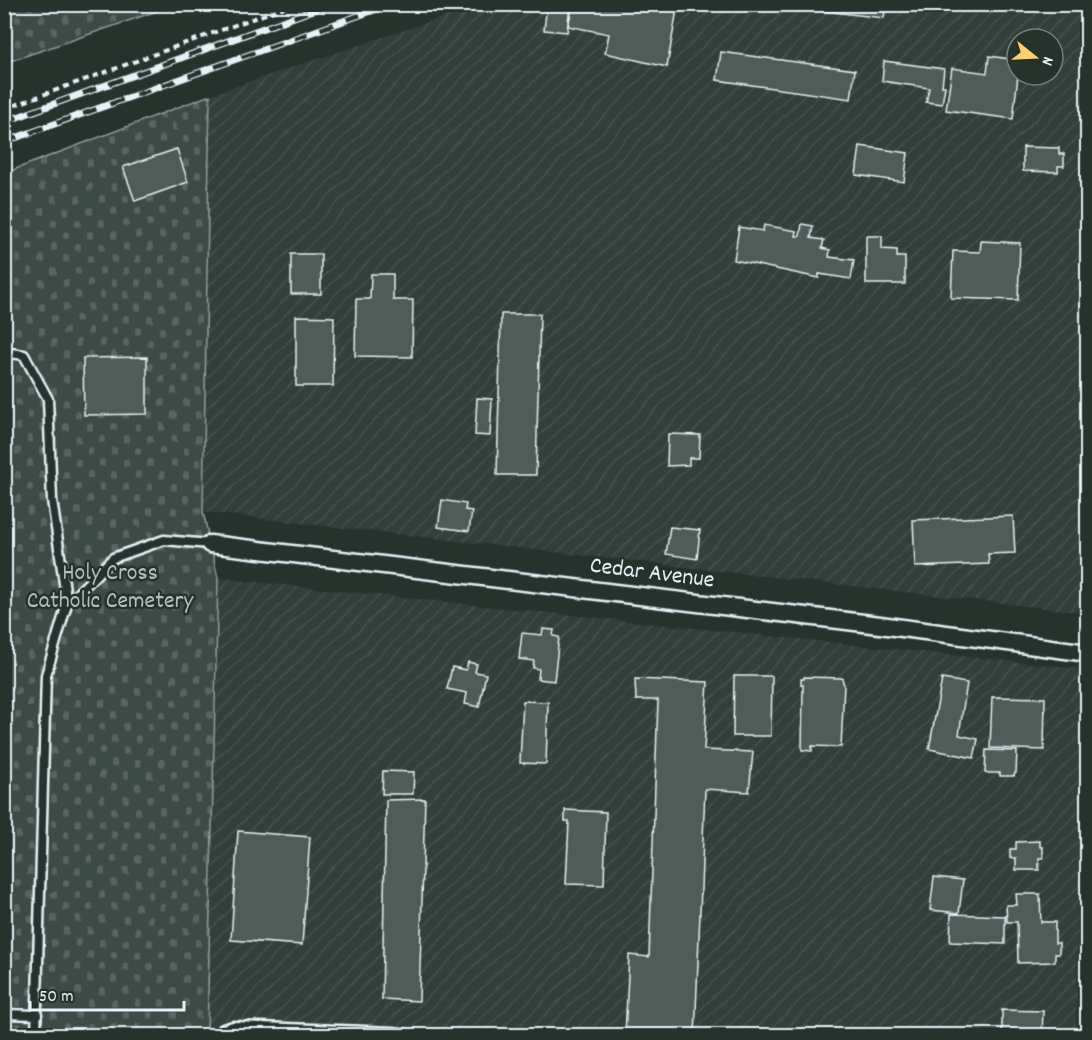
<svg xmlns="http://www.w3.org/2000/svg" width="1092" height="1040" font-family="Dekko,sans-serif">
<style>
.industrial{fill:url(#industrial-furrows);fill-rule:evenodd}
.cemetery{fill:url(#cemetery-stones);stroke:#939ea0;stroke-width:1.5}
.building{fill:#505c59;stroke:#e8f1f8;stroke-width:1.5}
.lines{fill:none;stroke-linecap:round;stroke-linejoin:round}
.service-casing{stroke:#e8f1f8;stroke-width:13}
.minor-casing{stroke:#e8f1f8;stroke-width:21}
.path{stroke:#e8f1f8;stroke-width:4;stroke-dasharray:6 4.5;stroke-linecap:butt}
.service{stroke:#26332d;stroke-width:8}
.minor{stroke:#26332d;stroke-width:16}
.rail-casing{stroke:#e8f1f8;stroke-width:7}
.rail{stroke:#26332d;stroke-width:4.5;stroke-dasharray:14;stroke-linecap:butt}
.labels{text-anchor:middle;dominant-baseline:central;stroke-width:5;stroke-linejoin:round;paint-order:stroke}
.park-label{font-size:24px;fill:#b5bfc3;stroke:#26332d}
.street-label{font-size:24px;fill:#e8f1f8;stroke:#26332d}
</style>
<defs>
<pattern id="industrial-furrows" width="10" height="10" patternUnits="userSpaceOnUse" patternTransform="scale(1.5)"><rect width="10" height="10" fill="#333f3a"/><path d="M-1 1l2-2M0 10L10 0M9 11l2-2" fill="none" stroke="#47524e"/></pattern>
<pattern id="cemetery-stones" width="16" height="16" patternUnits="userSpaceOnUse" patternTransform="scale(1.5)"><rect width="16" height="16" fill="#3e4b47"/><path d="M2 7V4a2 2 0 0 1 4 0v3zM10 15v-3a2 2 0 0 1 4 0v3z" fill="#5a6562"/></pattern>
</defs>
<rect width="100%" height="100%" fill="#26332d"/>
<filter id="ink" filterUnits="userSpaceOnUse"><feTurbulence type="fractalNoise" baseFrequency=".0167" numOctaves="2"/><feDisplacementMap in="SourceGraphic" scale="12" xChannelSelector="R" yChannelSelector="G"/><feConvolveMatrix kernelMatrix="1 2 1 2 8 2 1 2 1" color-interpolation-filters="sRGB"/></filter>
<g filter="url(#ink)">
<!-- industrial -->
<path class="industrial" d="M479 5H1087L1080 612 203 512 210 95ZM1017 39H1053V75H1017Z
M218 578 1084 669 1076 1035 207 1036Z"/>
<!-- cemetery -->
<path class="cemetery" d="M5 4H175V5L5 63Z
M210 95 203 512 218 578 207 1035 5 1036V173Z"/>
<!-- building -->
<path class="building" d="M547 4H570L567 32 544 30Z
M573 4H678L667 67 605 53 609 34 568 26Z
M808 4H886L884 18 807 9Z
M721 52 855 70 851 99 717 80Z
M989 56 1017 60 1018 75 1013 119 946 110 952 68 987 73Z
M884 61 944 69 942 86H945L942 104 926 102 929 88 882 81Z
M860 146 908 153 904 182 856 175Z
M1023 147 1059 148V154H1064V166H1058V172L1023 171Z
M177 149 188 182 135 201 123 167Z
M802 224 813 226 811 238 824 240 822 248 830 250 829 257 854 260 851 279 819 274V278L734 260 739 227 763 231 764 225 797 231 796 236H800Z
M866 236H882V249L897 250V257H905V284H866Z
M981 241 1020 243 1018 300 951 298 953 251 980 252Z
M291 254H321V294H291Z
M371 274H393V300H413L412 357 355 356 356 299H370Z
M501 314H540L536 475H497Z
M296 316 334 317 333 386H296Z
M147 357V414L84 415 83 358Z
M477 398 492 399 490 436 475 435Z
M668 434 700 435 699 458H689V465L667 466Z
M442 500 466 504 465 510 472 511 469 531 438 527Z
M1013 516 1015 553 988 554 989 564 915 567 913 520Z
M670 527 700 530 697 559 666 554Z
M543 629 554 630 553 636 559 637 554 681 538 679 539 669 533 668 534 661 519 659 522 633 542 635Z
M468 662 477 664 475 672 486 674 479 707 465 704 467 693 447 689 452 667 466 670Z
M734 676H772L771 736H733Z
M804 677 842 678 844 685 841 747 812 746V751L802 750 803 685H801V679H804Z
M635 679 708 682 704 750 753 752 749 792 705 789 695 1036H625L629 955 649 957 658 700H636Z
M942 679 967 683 959 735 978 739 974 758 929 749Z
M992 697 1045 698 1044 750 990 748Z
M523 701 548 702 546 764 520 763Z
M986 750 1017 751 1016 773H1015L1014 776H1000V773H985Z
M383 771 414 772 413 794H382Z
M425 799 419 1001 382 999 386 800Z
M565 810 606 812 604 885 566 884 569 821H565Z
M238 831 310 837 302 945 231 940Z
M1040 841V847H1043V858H1039V870H1016V858H1010V849H1016V842Z
M934 877 963 880 959 913 930 910Z
M1016 894H1040L1041 922H1055V943H1059V954H1055V962L1018 963 1017 922H1007L1006 905H1017Z
M951 914 1005 916V944L950 942Z
M1002 1010 1043 1011 1042 1036H1002Z"/>
<g class="lines">
<defs>
<path id="service" d="M4 352 24 355 48 399 52 500 67 604 46 675 36 1036
M67 604 113 558 164 540 210 544
M4 1014 37 1015
M221 1036 223 1029 233 1026 394 1032 417 1036"/>
<path id="minor" d="M210 544 880 625 1088 653"/>
</defs>
<!-- service casing -->
<use href="#service" class="service-casing"/>
<!-- minor casing -->
<use href="#minor" class="minor-casing"/>
<!-- path -->
<path class="path" d="M4 109 293 4"/>
<!-- service -->
<use href="#service" class="service"/>
<!-- minor -->
<use href="#minor" class="minor"/>
<defs>
<path id="rail" d="M4 122 330 4
M4 142 391 4"/>
</defs>
<!-- rail casing -->
<use href="#rail" class="rail-casing"/>
<!-- rail -->
<use href="#rail" class="rail"/>
</g>
</g>
<g class="labels">
<!-- park labels -->
<g class="park-label">
<text x="110" y="574">Holy Cross<tspan x="110" dy="28">Catholic Cemetery</tspan></text>
</g>
<!-- street labels -->
<g class="street-label">
<text transform="translate(652 574) rotate(7)">Cedar Avenue</text>
</g>
</g>
<!-- margin -->
<rect width="1092" height="1040" fill="none" stroke="#26332d" stroke-width="24"/>
<rect x="12" y="12" width="1068" height="1016" fill="none" stroke="#e8f1f8" stroke-width="2" filter="url(#ink)"/>
<!-- north arrow -->
<g transform="translate(1035 57) rotate(108)"><circle r="28" fill="#26332d" stroke="#747f7e" stroke-width="1.5"/>
<path d="M0-4.5L10 22L0 15L-10 22Z" fill="#ffd166"/>
<text y="-9" font-size="16" font-weight="bold" text-anchor="middle" fill="#e8f1f8">N</text>
</g>
<!-- scale -->
<path d="M30 1001v9h154v-9" fill="none" stroke="#e8f1f8" stroke-width="3"/>
<text x="39" y="1001" font-size="18" fill="#e8f1f8" stroke="#26332d" stroke-width="4.5" paint-order="stroke">50 m</text>
</svg>
